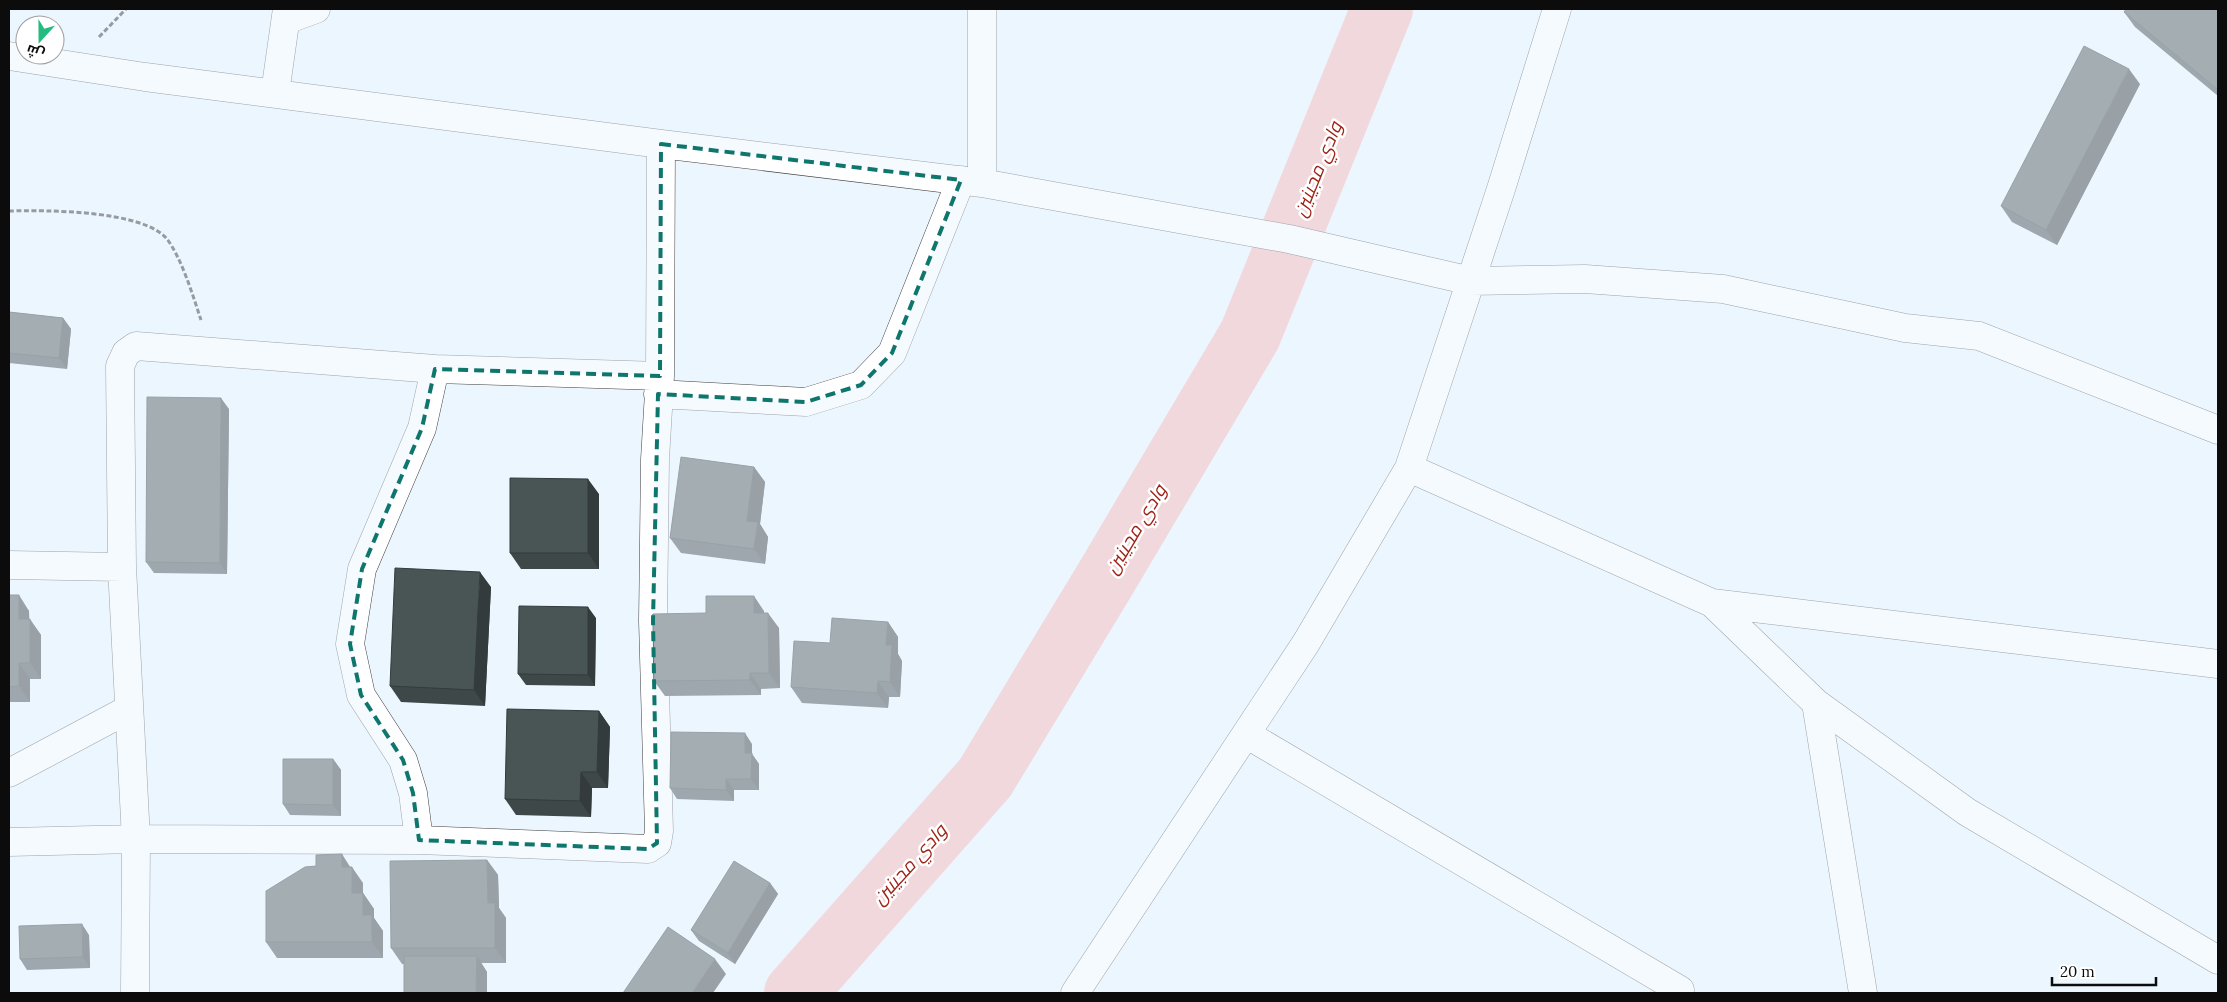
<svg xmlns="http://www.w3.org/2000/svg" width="2227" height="1002" font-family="Lora,Cairo,serif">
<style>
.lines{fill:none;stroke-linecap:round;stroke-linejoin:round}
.river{stroke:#f6b3b1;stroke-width:62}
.street-casing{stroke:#3f3f3f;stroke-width:29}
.path{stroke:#2e2e2e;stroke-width:3;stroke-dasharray:5 2.5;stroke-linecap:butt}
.street{stroke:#fff;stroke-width:28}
.wall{fill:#3f4849}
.shaded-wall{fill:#333b3c}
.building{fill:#495455;stroke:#333b3c}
.marked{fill:none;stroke:#0f766e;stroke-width:4;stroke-dasharray:10 6;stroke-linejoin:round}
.labels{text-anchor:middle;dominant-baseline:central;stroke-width:5;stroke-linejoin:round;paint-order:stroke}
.water-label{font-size:19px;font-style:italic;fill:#9d2317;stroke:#fff}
</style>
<rect width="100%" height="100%" fill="#ecf6ff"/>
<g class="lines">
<!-- river -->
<path class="river" d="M795 993 985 778 1106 578 1250 335 1382 9"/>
<defs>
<path id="street" d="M286 20 316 9
M9 56 145 77 661 144 982 183 1289 239 1471 281 1585 279 1723 289 1905 328 1979 336 2218 430
M275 93 287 9
M982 183V9
M658 394 806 402 861 385 892 353 961 180
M1409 468 1712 603 1816 703 1967 812 2218 960
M9 565 122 567
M1712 603 2218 664
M1816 703 1863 993
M1246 734 1680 990
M9 773 129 709
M419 840 413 793 403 760 361 695 350 644 362 569 422 428 435 369 660 376
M9 842 136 839 419 840 648 849 657 843 659 831 653 621 655 459 660 376 661 144
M135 993 136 839 122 567 120 366 126 353 136 346 435 369
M1075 993 1306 643 1409 468 1501 189 1557 9"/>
</defs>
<!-- street casing -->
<use href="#street" class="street-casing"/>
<!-- path -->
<path class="path" d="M99 37 126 9
M9 211C46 210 143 210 167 239 182 259 193 296 201 320"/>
<!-- street -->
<use href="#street" class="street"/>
</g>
<!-- wall -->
<path class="wall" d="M2218 9V96L2135 27 2124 12Z
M2140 84 2057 245 2012 222 2001 206Z
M9 312 63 318 71 329 67 369 9 363Z
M229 409 227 574 154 573 146 562Z
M754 467 765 482 760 524 768 537 765 564 681 553 670 538Z
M599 494V569H521L510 553Z
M491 587 485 706 401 702 390 686Z
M9 595 29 611V619L41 635V679H30V702H9Z
M764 611V613L779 628 780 688 761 689V695L665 696 654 681 706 613Z
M596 618 595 686 526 685 518 674Z
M888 622 898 637V654L902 661 900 697H889L888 708 802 703 791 687 830 643Z
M599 711 610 727 608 788H592L591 817 516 815 505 799Z
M752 744V754L759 764V790H734V801L677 799 670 788Z
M333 759 341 770V816L290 815 283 804Z
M487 860 498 875 499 908 506 918V963H481L487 972 402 964 391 948Z
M363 883V893L374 909V918L383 931V958H277L266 942Z
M770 883 778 894 735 964 699 941 691 930Z
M89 935 90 968 27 970 20 959Z"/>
<!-- shaded-wall -->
<path class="shaded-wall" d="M2129 69 2140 84 2057 245 2046 230Z
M63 318 71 329 67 369 59 358Z
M221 398 229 409 227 574 220 563Z
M754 467 765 482 760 524 768 537 765 564 754 549 747 521Z
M588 479 599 494V569L588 553Z
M480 572 491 587 485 706 474 690Z
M19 595 29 611 30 635 19 619Z
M754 596 764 611 765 628 754 613Z
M588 607 596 618 595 686 588 675Z
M768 613 779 628 780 688 769 673Z
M30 619 41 635V679L30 663Z
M888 622 898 637V654L902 661 900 697 890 682 886 645Z
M19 663 30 679V702L19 686Z
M750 673 761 689V695L750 680Z
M878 681 889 697 888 708 877 693Z
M599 711 610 727 608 788 597 772Z
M745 733 752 744V754L759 764V790L751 779 745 753Z
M333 759 341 770V816L333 805Z
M581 772 592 788 591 817 580 801Z
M726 779 734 790V801L726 790Z
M342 854 352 870V867L363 883V893L374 909V918L383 931V958L372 942 363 915 352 893 342 867Z
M487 860 498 875 499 908 506 918V963L495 948 488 903Z
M770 883 778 894 735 964 728 953Z
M82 924 89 935 90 968 83 957Z
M477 956 487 972V993H476Z
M715 959 726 974 713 993H692Z"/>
<!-- building -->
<path class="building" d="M2126 9H2218V90L2124 12Z
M2084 46 2129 69 2046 230 2001 206Z
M9 312 63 318 59 358 9 353Z
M147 397 221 398 220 563 146 562Z
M681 457 754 467 747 521 758 522 754 549 670 538Z
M510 478 588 479V553H510Z
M395 568 480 572 474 690 390 686Z
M9 595H19V619H30V663H19V686L9 687Z
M706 596H754V613H768L769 673H750V680L654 681 653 614 706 613Z
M519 606 588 607V675L518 674Z
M832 618 888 622 886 645H892L890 682 878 681 877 693 791 687 794 641 830 643Z
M507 709 599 711 597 772H581L580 801 505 799Z
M671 732 745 733V753H752L751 779H726V790L670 788Z
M283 759H333V805L283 804Z
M342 854V867H352V893H363V915H372V942H266V891L305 867 316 866V855Z
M487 860 488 903H495V948H391L390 861Z
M734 861 770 883 728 953 691 930Z
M82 924 83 957 20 959 19 926Z
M668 927 715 959 692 993H623Z
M404 956H477L476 993H404Z"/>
<!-- marked area -->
<path d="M0 0H2227V1002H0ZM661 144 961 180 892 353 861 385 806 402 658 394 653 621 657 843 648 849 419 840 413 793 403 760 361 695 350 644 362 569 422 428 435 369 660 376Z" fill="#ecf6ff" fill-opacity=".55" fill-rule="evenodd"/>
<path class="marked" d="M661 144 961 180 892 353 861 385 806 402 658 394 653 621 657 843 648 849 419 840 413 793 403 760 361 695 350 644 362 569 422 428 435 369 660 376Z"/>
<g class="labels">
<!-- water labels -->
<g class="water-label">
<text transform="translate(1317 169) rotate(-68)">وادي مجينين</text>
<text transform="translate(1135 529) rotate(-59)">وادي مجينين</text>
<text transform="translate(909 864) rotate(-48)">وادي مجينين</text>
</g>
</g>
<!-- border -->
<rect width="2227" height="1002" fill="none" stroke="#0c0c0c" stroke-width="20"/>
<!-- north arrow -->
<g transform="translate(40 40) rotate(201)"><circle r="24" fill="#ffffff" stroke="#9e9e9e"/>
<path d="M0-4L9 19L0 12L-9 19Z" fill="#25bb80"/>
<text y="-8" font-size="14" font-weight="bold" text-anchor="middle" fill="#0c0c0c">ش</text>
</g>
<!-- scale -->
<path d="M2052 977v8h104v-8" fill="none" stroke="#0c0c0c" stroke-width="2.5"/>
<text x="2060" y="977" font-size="15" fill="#0c0c0c" stroke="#ffffff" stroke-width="4" paint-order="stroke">20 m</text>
</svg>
